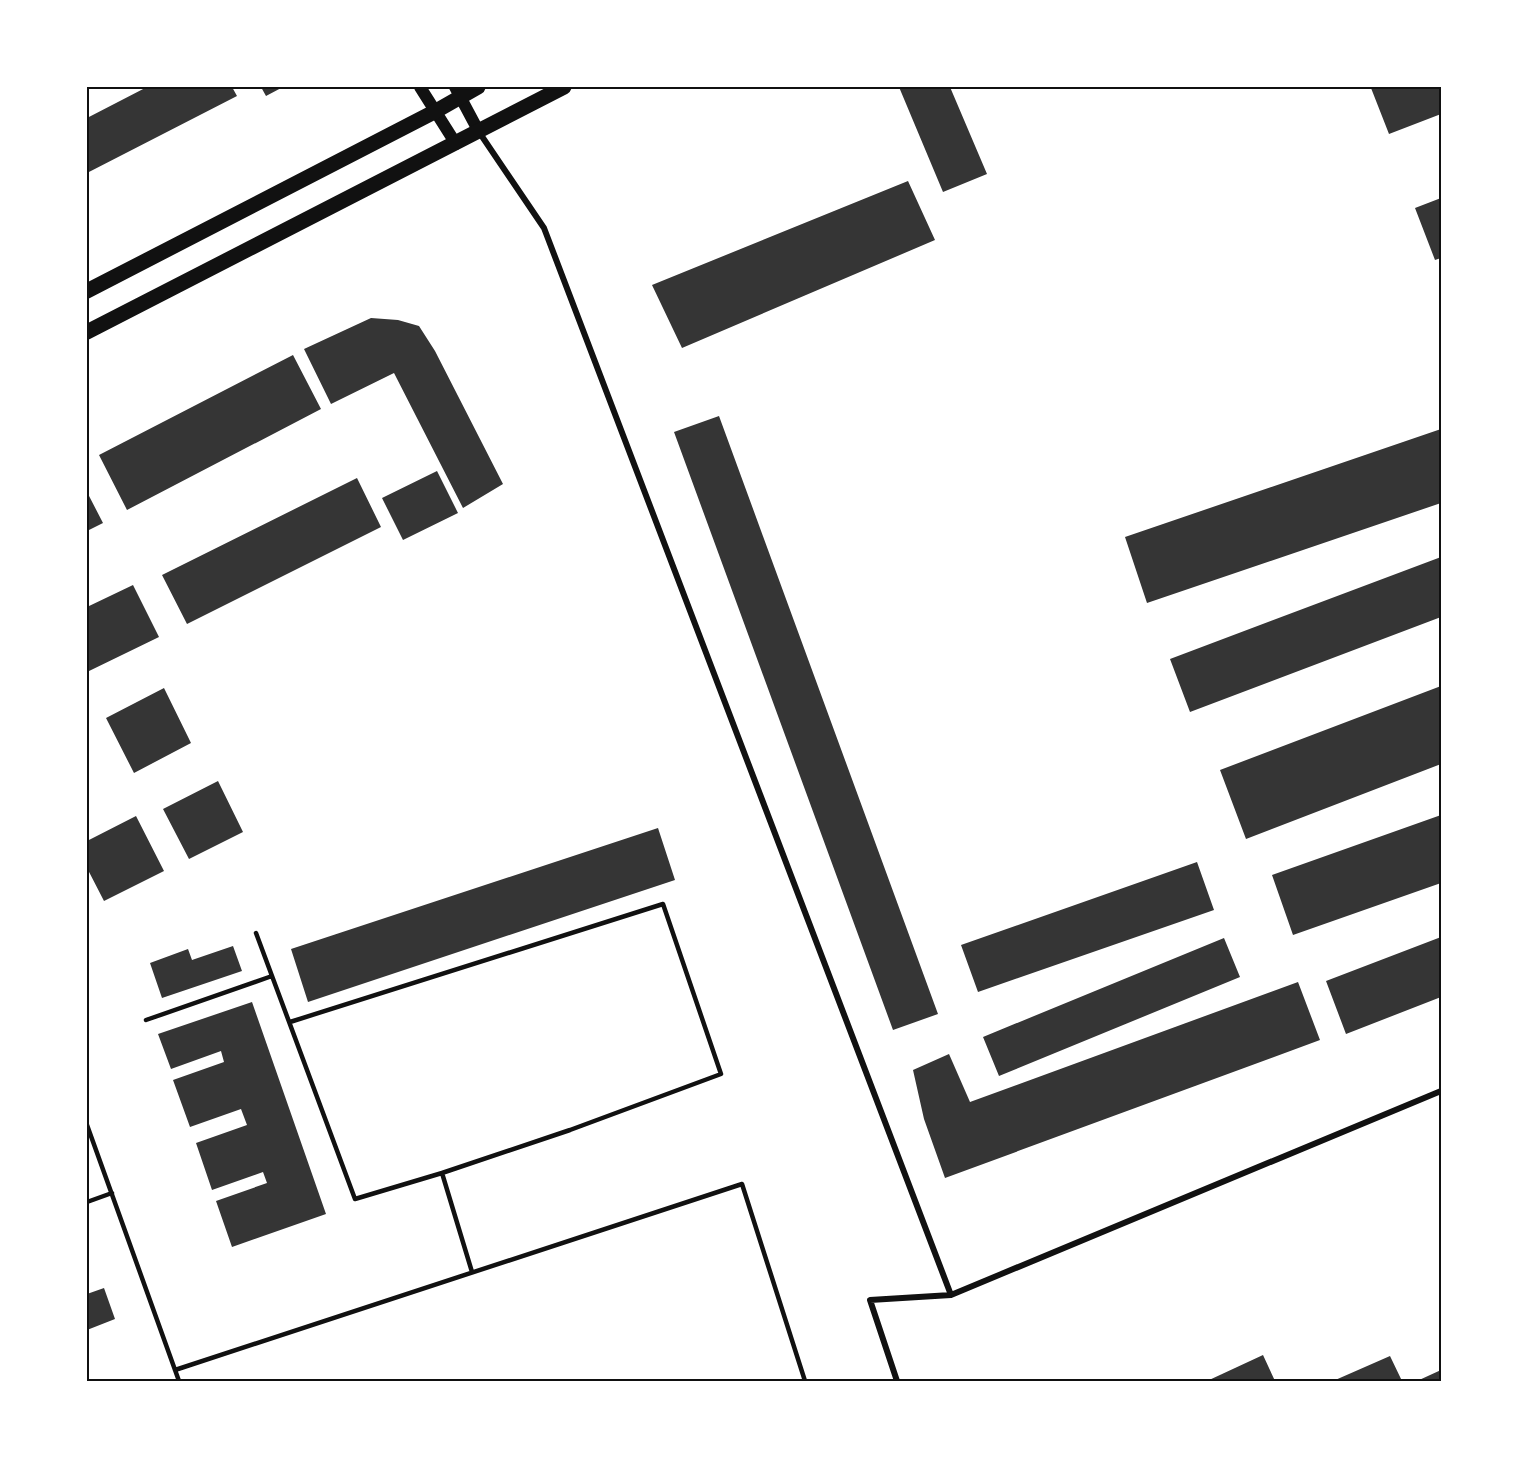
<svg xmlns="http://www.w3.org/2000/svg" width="1528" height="1468" font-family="Quicksand,sans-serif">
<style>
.building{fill:#353535}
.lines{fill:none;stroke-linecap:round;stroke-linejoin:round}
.service{stroke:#111;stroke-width:4.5}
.minor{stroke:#111;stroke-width:6}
.secondary{stroke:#111;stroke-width:12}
.primary{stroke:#111;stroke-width:15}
.neatline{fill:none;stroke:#111;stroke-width:2}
</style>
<rect width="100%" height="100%" fill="#fff"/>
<!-- building -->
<path class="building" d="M147 87H232L237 96 87 173V118Z
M261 87H283L266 96Z
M899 87H950L987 174 943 192Z
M1441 87V114L1389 134 1371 88Z
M908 181 935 240 682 348 652 285Z
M1441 198V258L1435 260 1415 208Z
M371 318 398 320 419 326 435 351 503 484 463 508 394 373 331 404 304 349Z
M293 355 321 409 127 510 99 455Z
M719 416 938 1014 893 1030 674 432Z
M1441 429V503L1147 603 1125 537Z
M437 471 458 513 403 540 382 498Z
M357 478 381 527 187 624 162 575Z
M87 492 103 523 87 531Z
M1441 557V617L1190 712 1170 659Z
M133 585 159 637 87 672V607Z
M1441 686V764L1246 839 1220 770Z
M164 688 191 743 134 773 106 718Z
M218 781 243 832 189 859 163 809Z
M1441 815V883L1293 935 1272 875Z
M136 816 164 871 104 901 87 868V841Z
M658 828 675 880 308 1002 291 949Z
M1197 862 1214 910 978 992 961 945Z
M1441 937V997L1346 1034 1326 981Z
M1224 938 1240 977 999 1076 983 1037Z
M233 946 242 971 162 998 150 963 188 949 192 960Z
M1298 982 1320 1040 945 1178 924 1119 913 1070 949 1054 970 1102Z
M252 1002 326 1214 232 1247 216 1201 267 1183 263 1172 212 1190 196 1143 247 1125 241 1109 190 1127 173 1080 224 1062 221 1051 171 1069 158 1034Z
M104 1288 115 1319 87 1330V1294Z
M1263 1355 1275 1381H1207Z
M1390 1356 1402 1381H1333Z
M1441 1370V1381H1417Z"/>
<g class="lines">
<!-- service -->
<path class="service" d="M256 933 355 1199 442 1173 472 1272
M146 1020 272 976
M290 1022 663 904 721 1074 570 1130 442 1173
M87 1125 179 1381
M87 1202 112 1193
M175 1370 742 1184 805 1381"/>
<!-- minor -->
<path class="minor" d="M479 132 544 228 951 1295
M897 1381 870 1300 951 1295 1441 1091"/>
<!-- secondary -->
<path class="secondary" d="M420 87 456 144
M455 87 479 132"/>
<!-- primary -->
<path class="primary" d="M87 291 436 111 478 87
M87 332 564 87"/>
</g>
<!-- border -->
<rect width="1528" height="1468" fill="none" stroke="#ffffff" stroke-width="177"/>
<rect x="88" y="88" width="1352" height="1292" class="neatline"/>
</svg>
